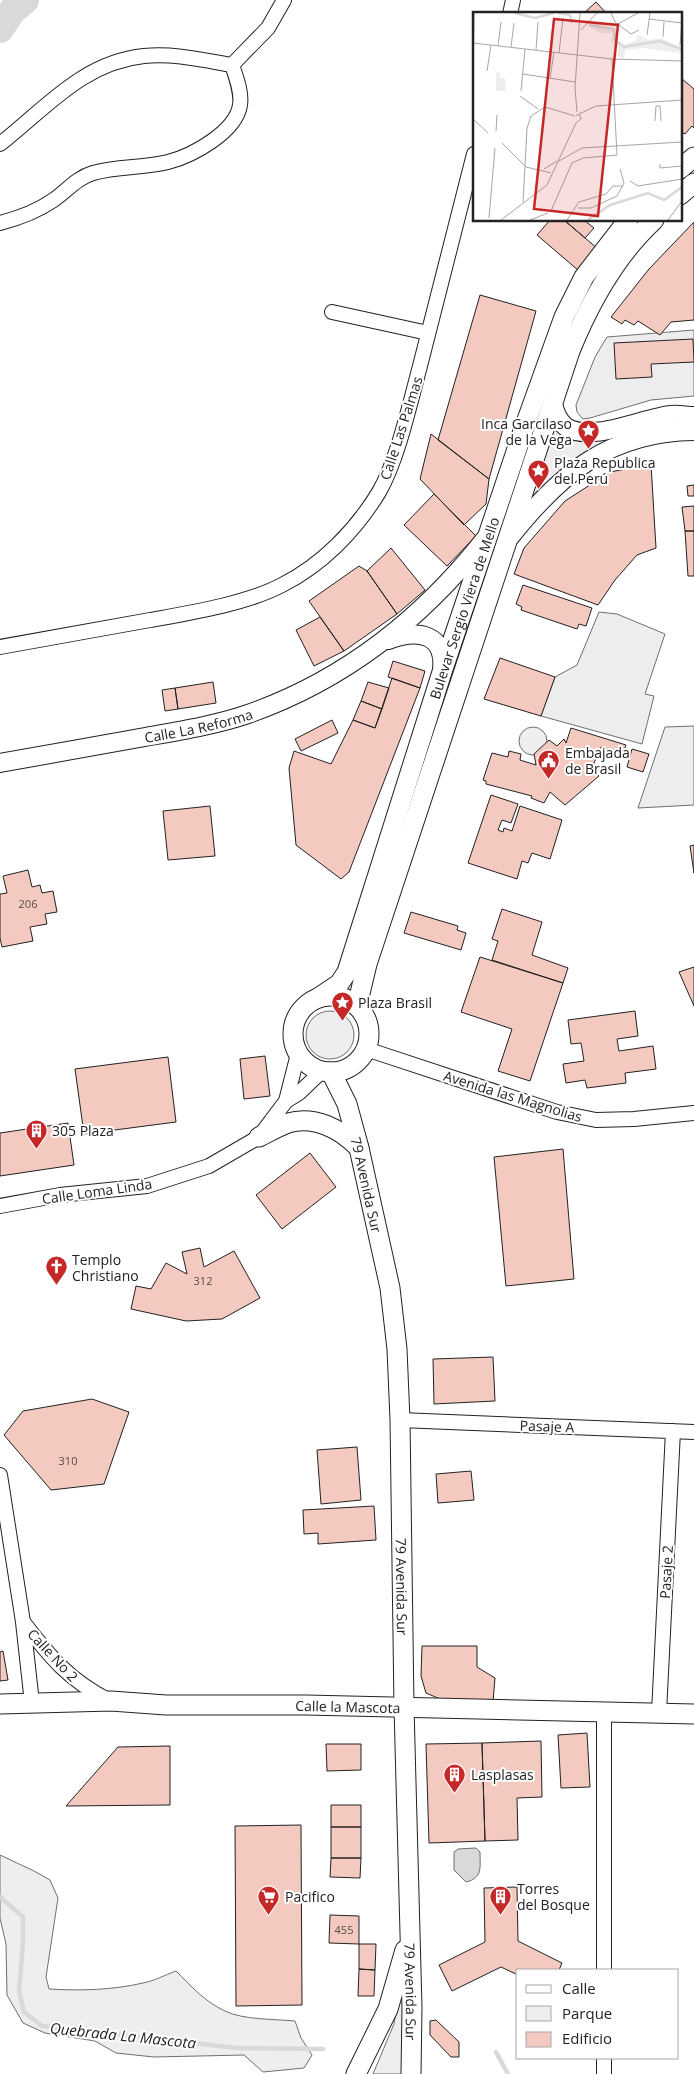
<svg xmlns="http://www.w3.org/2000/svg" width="694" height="2074" font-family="'Open Sans',sans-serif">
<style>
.green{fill:#eee;stroke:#6f6f6f}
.parking{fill:#ededed;stroke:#6f6f6f}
.water{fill:#d9d9d9;stroke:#6f6f6f}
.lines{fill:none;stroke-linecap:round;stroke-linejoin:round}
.stream{stroke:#d9d9d9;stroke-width:4.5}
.river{stroke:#d9d9d9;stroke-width:28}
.building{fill:#f3c9c0;stroke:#222}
.minor-casing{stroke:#222;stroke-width:16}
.tertiary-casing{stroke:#222;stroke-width:20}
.secondary-casing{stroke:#222;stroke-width:21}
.minor{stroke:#fff;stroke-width:14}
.tertiary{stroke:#fff;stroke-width:18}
.secondary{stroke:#fff;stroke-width:19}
.labels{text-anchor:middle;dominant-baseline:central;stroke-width:4;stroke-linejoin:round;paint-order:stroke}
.number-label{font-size:11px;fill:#564c4a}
.poi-label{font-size:14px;fill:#222;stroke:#fff;text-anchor:start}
.street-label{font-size:14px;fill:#222;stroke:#fff}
.water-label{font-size:15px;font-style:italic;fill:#222;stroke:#fff}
.inset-river{fill:none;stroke:#d9d9d9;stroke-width:2.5}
.inset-road{fill:none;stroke:#a7a7a7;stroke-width:1}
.view{fill:#c62828;fill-opacity:0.15;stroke:#c62828;stroke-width:2.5}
.inset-edge{fill:none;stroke:#222;stroke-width:2.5}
</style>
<rect width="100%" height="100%" fill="#fff"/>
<!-- green -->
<path class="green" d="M519 741a14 14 0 1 1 28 0a14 14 0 1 1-28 0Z
M306 1035a24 24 0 1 1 48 0a24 24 0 1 1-48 0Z
M0 1855 34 1871 50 1880 58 1898 46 1977 49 1989C80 1991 113 1990 143 1983 154 1981 165 1975 176 1971 191 1986 205 2002 225 2011 243 2020 275 2019 295 2021L301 2038 312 2055 304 2068 263 2072 244 2055 154 2057 116 2053 95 2041 45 2033 23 2023 7 1995 6 1944 0 1918Z
M403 1969 402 2074H373L394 2024Z"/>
<!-- parking -->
<path class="parking" d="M694 330V396L651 400 590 418 583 419 577 412 576 405 595 357 607 337Z
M543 399 569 438 617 440 506 541 497 538Z
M599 612 617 614 665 634 645 694 654 696 642 744 541 716 555 677 577 665Z
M694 726V805L638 808 665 727Z"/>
<!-- water -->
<path class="water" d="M476 1848 480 1852C480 1867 483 1878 466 1882L454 1870V1852L458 1849Z"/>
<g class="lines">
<!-- stream -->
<path class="stream" d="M0 1897 23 1917V1944L19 1991 24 2012 42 2026 237 2048 323 2049
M496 2052 508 2074"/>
<!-- river -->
<path class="river" d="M0 29 12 11 25 0"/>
</g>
<!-- building -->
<path class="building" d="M596 2 607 14H583Z
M681 78 694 89V128L692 126 685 134 680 131Z
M550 220H564L598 249 579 271 537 235Z
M564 220H584L594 228 585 238Z
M694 222V320L671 322 660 335 638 321 634 325 625 320 622 324 611 317 649 269Z
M480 295 536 311 489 479 438 440Z
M693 339 694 362 651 364 652 377 616 379 614 343Z
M431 434 489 479 486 504 464 525 420 479Z
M651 464 656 548 637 555 615 580 598 605 514 574 524 548 565 501 610 472Z
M694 485V496H688L687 486Z
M434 494 476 536 447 566 404 525Z
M694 506V531H685L682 507Z
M685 531H694V576H688Z
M391 548 425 590 397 614 367 571Z
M359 566 367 571 397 614 344 651 309 601Z
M523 585 592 608 586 626 579 624 577 629 521 610 522 607 516 604Z
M320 617 344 651 314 666 296 630Z
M500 658 555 677 541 716 484 699Z
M393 661 425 671 420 688 388 677Z
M392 678 420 688 349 872 341 879 296 845 289 768 294 751 331 764 353 720 375 728Z
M213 682 216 703 178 709 175 688Z
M368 682 389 688 382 709 361 701Z
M175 688 178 709 165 711 162 690Z
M361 701 382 709 375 728 353 720Z
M332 720 338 733 301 751 295 739Z
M571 728 626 745 623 753 601 747 591 770 599 776 565 805 550 792 544 803 531 798 532 796 486 784V781L483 780 492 753 508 757 509 751 521 754 520 760 536 765 534 754 549 740 557 746 564 739 566 743Z
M632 749 649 754 643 772 627 767Z
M491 795 518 804 511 823 502 820 498 830 503 832 504 828 512 831 520 806 562 820 550 859 532 853 528 863 522 861 517 879 468 863Z
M210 806 215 856 168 860 163 811Z
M694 845V873L690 846Z
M28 870 32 887 40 885 42 893 53 891 57 912 45 914 47 924 30 927 33 941 2 947 0 938V894L7 893 3 876Z
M502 909 542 922 532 955 568 968 563 983 492 960 498 941 492 939Z
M411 912 458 926 457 930 466 933 461 950 404 933Z
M480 957 563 983 530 1081 498 1071 512 1029 461 1012Z
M694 967V1006L679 972Z
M635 1011 638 1036 617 1039 619 1051 653 1046 656 1069 625 1073 626 1083 587 1088 585 1080 566 1083 563 1064 584 1061 581 1043 571 1044 568 1020Z
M265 1056 270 1096 244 1099 240 1059Z
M168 1057 176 1122 84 1134 75 1069Z
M68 1123 74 1165 0 1176V1133Z
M563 1149 574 1279 506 1286 494 1157Z
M310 1153 336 1187 282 1229 256 1195Z
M200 1248 204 1267 234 1251 260 1298 222 1319 186 1321 131 1309 136 1286 151 1289 166 1263 187 1274 182 1252Z
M493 1357 495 1401 434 1404 433 1359Z
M92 1399 129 1412 104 1484 51 1490 4 1435 23 1411Z
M357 1447 361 1500 321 1504 317 1450Z
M471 1471 474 1500 438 1503 436 1474Z
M374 1506 376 1540 318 1544V1533L304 1534 303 1510Z
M422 1646H477V1667L495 1678 493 1702H447L426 1693 421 1676Z
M3 1651 8 1680 0 1681V1652Z
M587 1733 590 1787 561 1788 558 1735Z
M541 1741 542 1797 517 1798 518 1840 485 1841 482 1743Z
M482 1743 485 1841 429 1843 426 1744Z
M326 1744H361V1770L327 1771Z
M170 1746V1805L66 1806 118 1747Z
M331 1805H361V1827H331Z
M301 1825 302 2005 236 2006 235 1826Z
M331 1827H361V1858H331Z
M331 1858H361L360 1878 330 1877Z
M517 1887 518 1941 562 1963 559 1970H518V1975L501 1967 452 1991 439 1965 485 1942 484 1888Z
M330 1915 359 1916V1944L329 1943Z
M359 1944H376L375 1970 359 1969Z
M359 1969 375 1970 374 1996H358Z
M436 2020 459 2042V2057H451L430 2035V2021Z"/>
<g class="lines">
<defs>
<path id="minor" d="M510 14 513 0
M0 144C45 109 83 62 144 56 173 53 203 60 232 65
M0 223C19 218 36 212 52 201 66 192 76 178 93 173 117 166 144 168 168 162 192 156 236 132 240 105 242 92 236 77 232 65L268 28 284 0
M332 312 428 333
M0 647C50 638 100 629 150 620 189 613 246 604 282 585 322 565 356 530 379 492 398 459 410 403 420 366 438 296 456 225 474 154
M366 1049 557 1112 596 1120 634 1119 694 1113
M286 1101 299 1093 322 1071
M0 1206 60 1195 147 1186 209 1166 259 1137 286 1101 298 1054
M400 1420 694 1432
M0 1475 23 1622 32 1703
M24 1623C50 1657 69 1680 108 1700
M659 1713 673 1431
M604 1970V1713
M604 2074V2058"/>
<g id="tertiary">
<path d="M553 404C555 413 558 421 566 427 591 443 643 418 671 415 678 414 687 416 694 416"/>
<path d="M510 537C560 474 609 432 694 431"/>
<path d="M388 640C418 629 446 633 442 671"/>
<path id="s1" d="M0 763C48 754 97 746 145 737 179 731 216 725 248 714 345 680 422 619 485 539"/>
</g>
<g id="secondary">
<path d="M680 169 694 157"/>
<path d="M680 195 694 183"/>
<circle cx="331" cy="1034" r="38"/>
<path id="s2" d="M318 998 339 984 347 972 442 672 523 431 564 317 584 277 628 220"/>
<path d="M357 1006 367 964 570 351C589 304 616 255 654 220"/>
<path id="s3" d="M331 1072 347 1104 359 1148 390 1288 397 1349 400 1420 404 1707 412 2008 411 2074"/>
<path d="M259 1137C269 1132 278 1127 288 1123 314 1115 341 1129 359 1148"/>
<path id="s4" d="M0 1704 111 1701 166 1705H306L694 1714"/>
<path d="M356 2074 388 2009 405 1950"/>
</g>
</defs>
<!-- minor casing -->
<use href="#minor" class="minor-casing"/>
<!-- tertiary casing -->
<use href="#tertiary" class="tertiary-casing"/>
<!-- secondary casing -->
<use href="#secondary" class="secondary-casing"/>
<!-- minor -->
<use href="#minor" class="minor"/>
<!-- tertiary -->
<use href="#tertiary" class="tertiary"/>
<!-- secondary -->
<use href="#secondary" class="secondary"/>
</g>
<!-- icons -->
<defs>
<symbol id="sight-pin" viewBox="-11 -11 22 30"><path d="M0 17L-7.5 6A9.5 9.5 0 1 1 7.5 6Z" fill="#c62828" stroke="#fff"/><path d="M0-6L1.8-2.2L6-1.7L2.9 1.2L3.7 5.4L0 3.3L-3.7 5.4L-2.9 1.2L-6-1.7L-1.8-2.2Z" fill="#fff"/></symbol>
<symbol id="civic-pin" viewBox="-11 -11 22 30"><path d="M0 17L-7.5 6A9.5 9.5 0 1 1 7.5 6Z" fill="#c62828" stroke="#fff"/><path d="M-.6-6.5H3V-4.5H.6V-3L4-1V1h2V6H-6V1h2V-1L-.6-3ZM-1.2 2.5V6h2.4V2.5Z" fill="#fff"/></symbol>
<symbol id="building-pin" viewBox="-11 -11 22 30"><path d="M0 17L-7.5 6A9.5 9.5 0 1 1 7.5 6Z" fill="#c62828" stroke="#fff"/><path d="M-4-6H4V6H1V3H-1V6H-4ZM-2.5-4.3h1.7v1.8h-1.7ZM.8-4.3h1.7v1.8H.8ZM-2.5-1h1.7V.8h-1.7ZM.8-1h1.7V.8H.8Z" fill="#fff"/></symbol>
<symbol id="church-pin" viewBox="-11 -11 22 30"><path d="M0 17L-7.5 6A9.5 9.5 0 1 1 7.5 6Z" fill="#c62828" stroke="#fff"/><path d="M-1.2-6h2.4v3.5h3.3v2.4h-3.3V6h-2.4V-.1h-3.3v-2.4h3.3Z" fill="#fff"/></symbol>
<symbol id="supermarket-pin" viewBox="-11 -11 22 30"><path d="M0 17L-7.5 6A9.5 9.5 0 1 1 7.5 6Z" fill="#c62828" stroke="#fff"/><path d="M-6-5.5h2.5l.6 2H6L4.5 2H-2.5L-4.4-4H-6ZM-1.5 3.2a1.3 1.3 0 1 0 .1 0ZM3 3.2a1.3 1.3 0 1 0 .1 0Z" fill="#fff"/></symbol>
</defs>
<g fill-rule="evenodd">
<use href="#sight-pin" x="576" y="418" width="25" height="34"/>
<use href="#sight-pin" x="526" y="458" width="25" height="34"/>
<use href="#civic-pin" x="536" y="748" width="25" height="34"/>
<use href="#sight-pin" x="330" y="990" width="25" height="34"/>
<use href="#building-pin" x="24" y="1118" width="25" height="34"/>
<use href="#church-pin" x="44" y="1254" width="25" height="34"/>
<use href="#building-pin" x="442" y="1762" width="25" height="34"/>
<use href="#supermarket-pin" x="256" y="1884" width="25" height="34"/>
<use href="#building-pin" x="488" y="1884" width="25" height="34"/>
</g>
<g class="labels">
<!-- number labels -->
<g class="number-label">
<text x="28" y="903">206</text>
<text x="203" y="1280">312</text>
<text x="68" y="1460">310</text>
<text x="344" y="1929">455</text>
</g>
<!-- poi labels -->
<g class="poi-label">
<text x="572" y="423" text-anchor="end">Inca Garcilaso<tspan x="572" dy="16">de la Vega</tspan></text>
<text x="554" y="462">Plaza Republica<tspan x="554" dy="16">del Perú</tspan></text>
<text x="565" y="752">Embajada<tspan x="565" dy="16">de Brasil</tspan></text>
<text x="358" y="1002">Plaza Brasil</text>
<text x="52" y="1130">305 Plaza</text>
<text x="72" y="1259">Templo<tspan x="72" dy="16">Christiano</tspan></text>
<text x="471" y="1774">Lasplasas</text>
<text x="517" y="1888">Torres<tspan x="517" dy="16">del Bosque</tspan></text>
<text x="285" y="1896">Pacifico</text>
</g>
<!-- street labels -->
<g class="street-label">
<text transform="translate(401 428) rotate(-72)">Calle Las Palmas</text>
<text stroke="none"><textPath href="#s2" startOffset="422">Bulevar Sergio Viera de Mello</textPath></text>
<text stroke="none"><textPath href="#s1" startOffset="202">Calle La Reforma</textPath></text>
<text transform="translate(513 1096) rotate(17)">Avenida las Magnolias</text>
<text stroke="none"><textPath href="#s3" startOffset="119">79 Avenida Sur</textPath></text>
<text transform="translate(97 1191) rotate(-8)">Calle Loma Linda</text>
<text transform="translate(547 1426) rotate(2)">Pasaje A</text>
<text transform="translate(666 1572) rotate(-87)">Pasaje 2</text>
<text stroke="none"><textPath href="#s3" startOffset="524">79 Avenida Sur</textPath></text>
<text transform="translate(53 1655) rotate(47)">Calle No 2</text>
<text stroke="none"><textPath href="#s4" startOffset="348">Calle la Mascota</textPath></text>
<text stroke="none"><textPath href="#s3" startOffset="929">79 Avenida Sur</textPath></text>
</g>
<!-- water labels -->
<g class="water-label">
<text transform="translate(123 2035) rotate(6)">Quebrada La Mascota</text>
</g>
</g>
<!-- overview -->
<g transform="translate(473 12)">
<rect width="209" height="209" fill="#fff"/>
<path d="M121 11 143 18 144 28 152 33 162 29 165 23 176 28 188 26 209 37V41L169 36 153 38 151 46 145 45V35L138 29 140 21H128L118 16 116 12ZM26 60 27 66H32L33 79H23V61Z" fill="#eee"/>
<path class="inset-river" d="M42 1 62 6 81 1M85 1 97 3 99 11M116 13 141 17 142 28 151 35 186 29 209 37M115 208 137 193 175 181 191 188 209 175"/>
<path class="inset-road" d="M138 1 142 10 158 22 166 18M176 7 209 11M145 12 165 1M108 18 124 1M174 23 177 1M190 25 191 10M0 31 139 47 209 49M207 33 209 8M25 34 28 10M38 35 41 11M63 38 65 10M77 40 80 19M86 41 90 6M14 59 18 33M50 62 102 70M0 65 1 1M77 66 81 40M48 79 52 37M47 84 65 97M104 100 102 76 107 1M106 102 123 94 209 88M0 107 15 121M182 109 183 94H187L188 109M23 119 24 103M29 131 53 155 78 161M86 149 109 136 209 130M187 152V156L209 154M71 157 84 149M157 169 165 174 209 167M50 190 54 116 58 104 72 95 102 104M105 196H118L144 184 151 171 147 157M78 199 99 151 110 146 144 143 139 47M16 206 22 136M28 208 74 173 103 111 108 107 107 103H103M57 208 75 201M94 208 106 190 133 182 140 174H150M195 208 209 189"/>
<path class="view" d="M81 7 145 13 125 204 61 197Z"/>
<rect width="209" height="209" class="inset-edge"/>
</g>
<!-- legend -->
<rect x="516" y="1969" width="162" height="90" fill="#ffffff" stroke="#a7a7a7"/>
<rect x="526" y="1985" width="25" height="8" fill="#ffffff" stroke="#a7a7a7"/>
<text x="562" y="1994" font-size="15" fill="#222222">Calle</text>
<rect x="526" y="2006" width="25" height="15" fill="#eeeeee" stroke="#a7a7a7"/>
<text x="562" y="2019" font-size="15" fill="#222222">Parque</text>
<rect x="526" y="2032" width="25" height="15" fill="#f3c9c0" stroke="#a7a7a7"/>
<text x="562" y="2044" font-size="15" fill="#222222">Edificio</text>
</svg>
